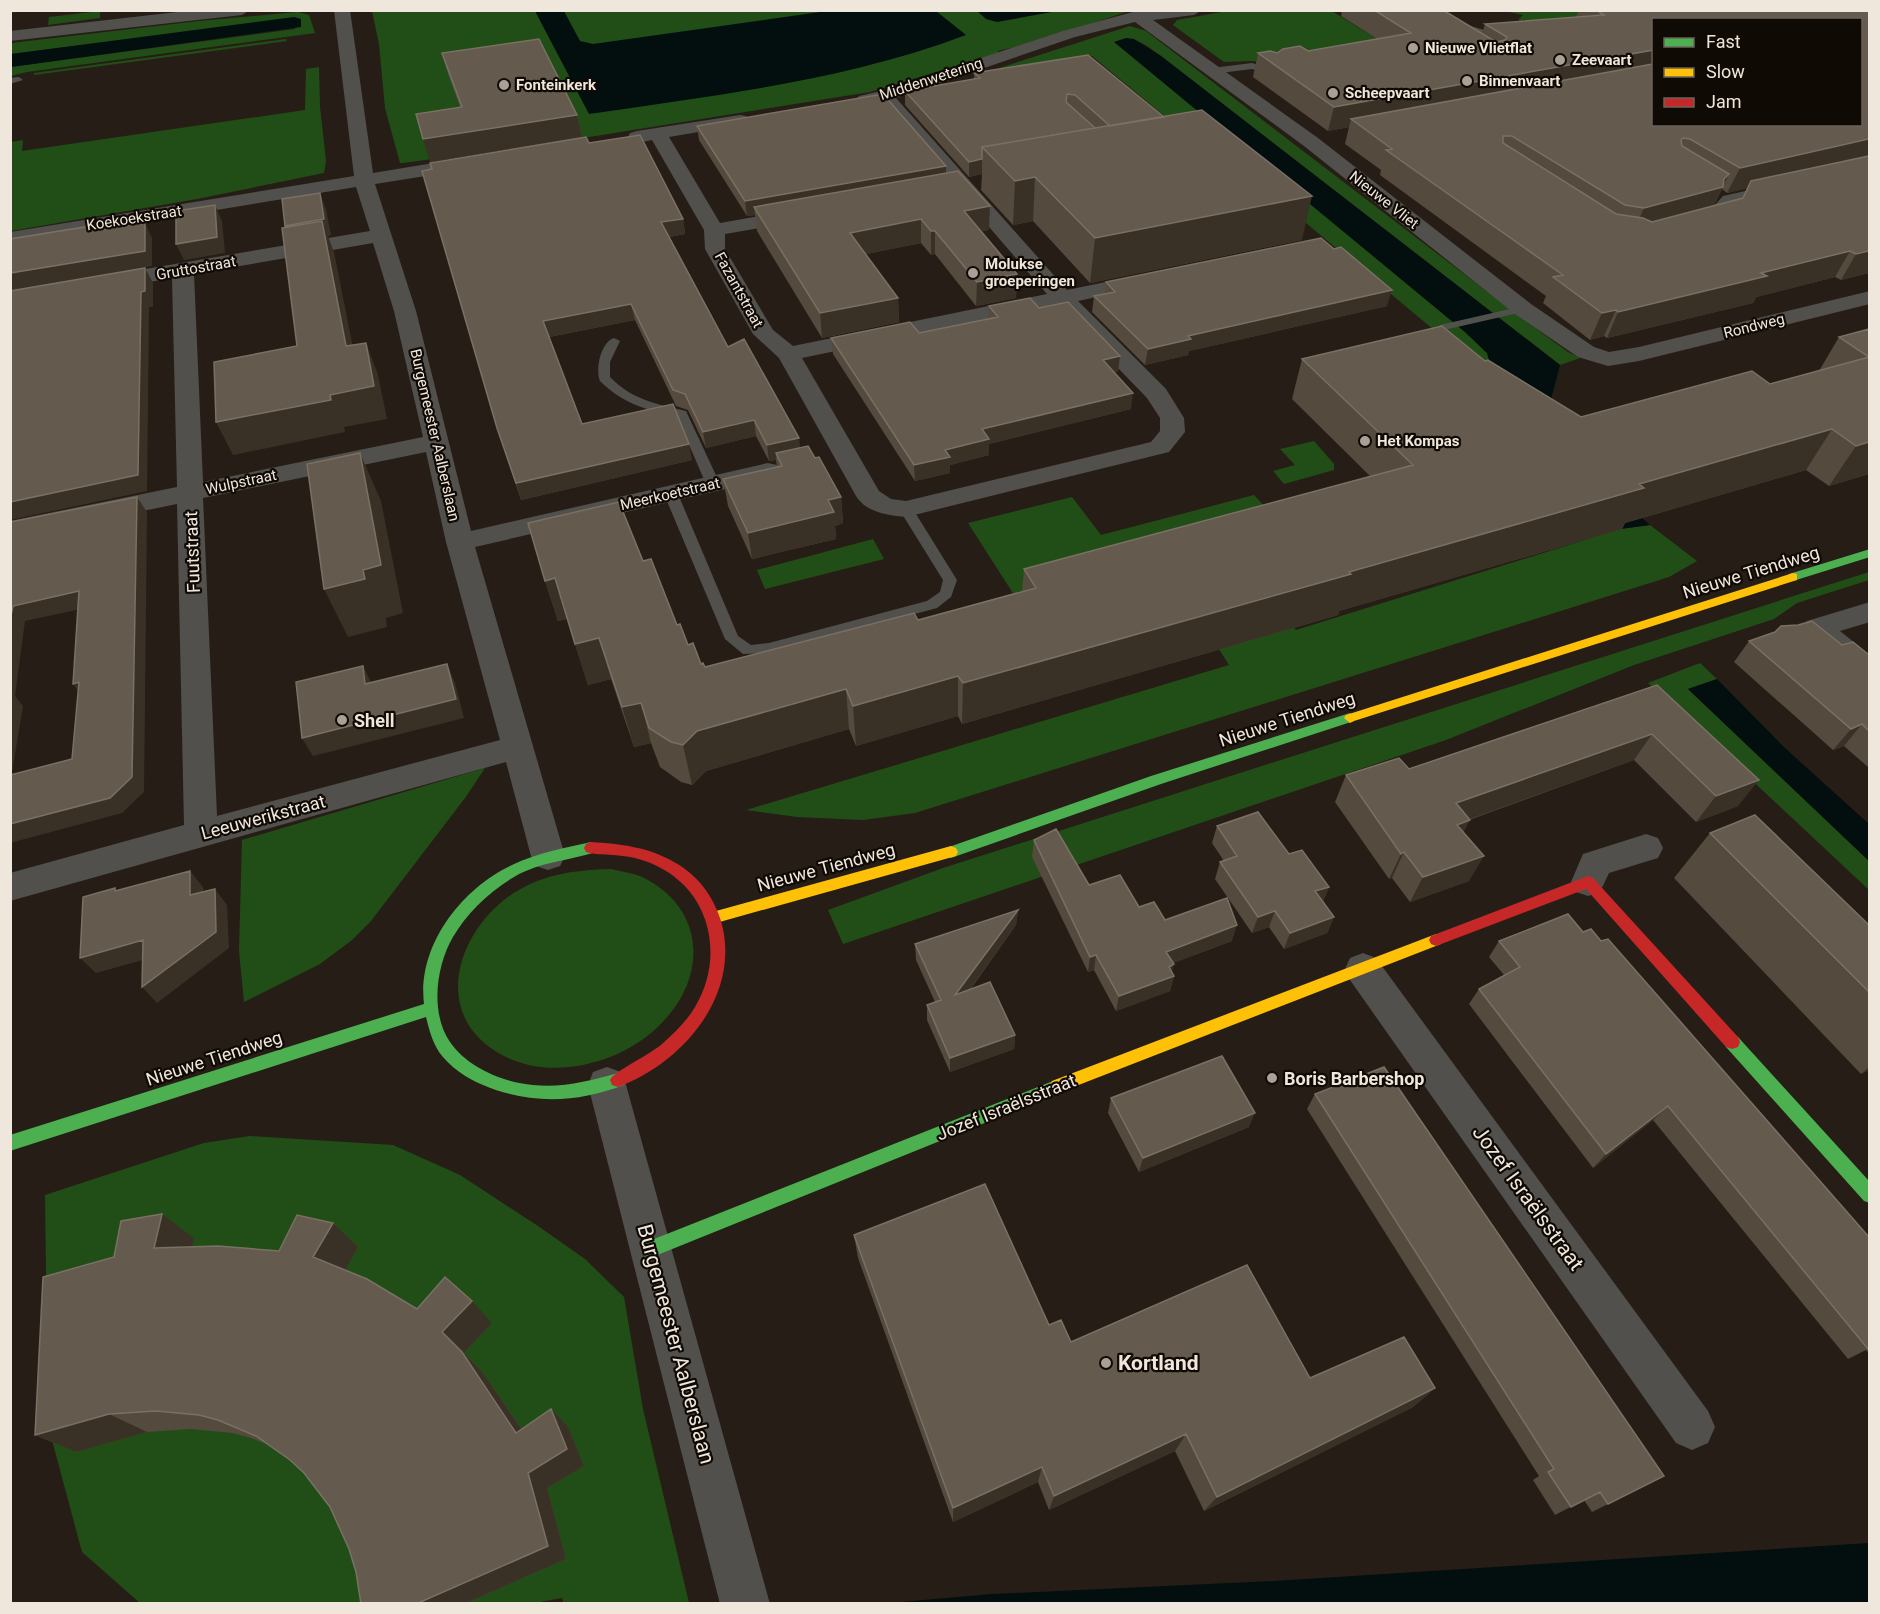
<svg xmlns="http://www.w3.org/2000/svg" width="1880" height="1614" font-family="Roboto,sans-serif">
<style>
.green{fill:#214e17}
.water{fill:#030e0f}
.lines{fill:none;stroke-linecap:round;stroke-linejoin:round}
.lane{fill:#52504c;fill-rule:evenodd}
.street{fill:#52504c;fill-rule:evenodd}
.fast{fill:#4caf50;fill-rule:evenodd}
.slow{fill:#ffc107;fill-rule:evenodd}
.jam{fill:#c62828;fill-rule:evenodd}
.wall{fill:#544a3d;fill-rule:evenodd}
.shaded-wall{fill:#3a3126}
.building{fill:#645b4e;stroke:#7a7064;stroke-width:1.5}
.poi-dot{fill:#a9a097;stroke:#100a05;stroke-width:2}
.labels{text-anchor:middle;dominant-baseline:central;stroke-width:4.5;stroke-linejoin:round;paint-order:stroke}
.far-poi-label{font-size:15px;font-weight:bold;fill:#efe6dc;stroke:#100a05;text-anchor:start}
.far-street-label{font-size:15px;fill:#efe6dc;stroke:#100a05}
.street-label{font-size:18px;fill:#efe6dc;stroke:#100a05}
.poi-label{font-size:18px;font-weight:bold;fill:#efe6dc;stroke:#100a05;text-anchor:start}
.near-street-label{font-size:21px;fill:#efe6dc;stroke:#100a05}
.near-poi-label{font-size:21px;font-weight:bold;fill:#efe6dc;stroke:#100a05;text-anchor:start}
</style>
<rect width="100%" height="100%" fill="#261e16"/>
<!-- green -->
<path class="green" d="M100 11V18L48 25 49 17Z
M372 11H1129L1027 45C1017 48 1008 48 998 51L999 53 870 92 558 142 403 163H400L385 108 379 44Z
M1227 11H1332L1431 73 1251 61 1224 62 1173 25 1177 20Z
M1505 11H1600L1613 17 1521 26 1519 19 1523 15Z
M298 12 309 15 315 33 27 72 11 76 10 67 295 29 299 18 11 54V43L199 21Z
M1130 26 1146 31 1528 323 1568 352 1580 358 1560 365 1161 56C1144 44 1135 35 1115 42L1465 332 1487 353 1489 360 1477 366 1201 135 1190 137 1092 56 996 69Z
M286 39 287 41 34 75V73Z
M319 67 320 107 326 161 324 173 197 199 11 231V142L23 140 22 151 305 110 306 69Z
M1314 441 1334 464V470L1284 484 1273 471 1295 465 1280 449Z
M1254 495 1293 538 1025 612 968 523 1072 497 1101 535Z
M1650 525 1697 561 1669 577 915 813 863 820 797 817 746 810 1229 665 1217 646 1287 619 1296 630 1620 529Z
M873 539 884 559 765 589 757 570Z
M1869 572V580L1797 603 1774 619 1634 665 1446 740 843 944 828 910 943 868Z
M1700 663 1717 679 1688 689 1869 861V890L1648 683Z
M485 768 465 798 371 921 352 940 320 964 244 1002 239 951 242 840Z
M611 869C622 872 636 873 646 879 701 908 708 969 668 1016 631 1061 556 1083 504 1056 435 1021 451 943 504 900 536 875 572 870 611 869Z
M250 1136 393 1145 460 1175 538 1226 585 1259 624 1297 643 1409 689 1603 564 1604 562 1598 529 1604 140 1603 82 1552 48 1425 45 1195 204 1143Z"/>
<!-- water -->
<path class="water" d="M834 10 936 11 966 35C844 81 717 95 589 114L535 11H564L580 41 593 44Z
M977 11H1057L997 22 986 19Z
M294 17 301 19V27L11 67V54Z
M1126 38 1134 39 1161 56 1560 365 1543 430 1650 525 1620 529 1567 483 1448 375 1489 360 1487 353 1465 332 1114 42Z
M1717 679 1785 748 1869 824V861L1688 689Z
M1869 1543V1603H889L992 1594 1274 1581Z"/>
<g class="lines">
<!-- lane -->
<path class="lane" d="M1419 10H1430L1450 20 1508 37 1504 39 1444 24Z
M1252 63 1277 71 1273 74 1252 69 1212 74 1208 71 1212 68Z
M10 78 19 77 23 80 10 84Z
M1523 306 1529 309 1527 311 1444 330 1438 327 1440 325Z
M614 338 620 341 610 362V377C632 400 657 404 686 411L720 484 718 487H708L706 484 677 417C646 410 622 403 600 381 595 369 601 342 614 338Z
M671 490 678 494 738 636 751 645 769 643 927 601 940 592 943 580 899 509 906 505 911 506 957 580 951 597 937 608 769 653 743 654 725 639 664 494Z"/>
<!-- street -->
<path class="street" d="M195 10H250L242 15 10 41V31Z
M334 10H350L373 173 476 156 483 158 486 162 483 166 476 168 375 184 416 311 471 531 768 463 777 465 781 471 777 477 768 479 475 547 565 856 560 866 548 870 536 866 531 856 506 762 10 901V873L184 825 177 504 10 538V521L177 487 172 278 104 290 96 288 93 283 96 278 104 276 370 231 356 187 10 244V232L354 176ZM373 243 394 311 423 437 203 482 194 274ZM426 452 446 542 500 740 217 816 203 498Z
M1140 10H1202L1194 15 1153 20 1318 138 1531 304 1594 347 1609 352 1639 347 1870 291V304L1639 361 1608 366 1578 357 1515 314 1304 146 1135 22 1075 37 896 98 1067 290 1150 273 1158 274 1161 279 1158 284 1078 301 1166 389 1184 418 1185 432 1169 452 906 517C887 515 867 513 856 496L779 358 753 334 705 249 704 230 652 140 637 143 630 141 628 137 630 133 637 131 740 115 746 116 749 120 746 124 669 137 720 223 800 209 807 211 810 215 807 219 800 221 725 234V249L773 330 793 346 1047 294 881 102 865 105 859 104 856 100 859 96 881 91 1063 31ZM1057 305 1147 398 1160 418V431L1151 442 906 501 891 499 879 491 802 358Z
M1870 163V175L1737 204 1730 221 1698 231 1691 229 1688 225 1691 221 1713 214 1714 206 1723 196Z
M1870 602V622L1840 631 1870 655V683L1859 680 1807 635 1802 628 1807 621Z
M1646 834 1658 838 1663 848 1658 858 1609 873 1600 892 1588 896 1576 892 1571 882 1583 854Z
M1363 953 1376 958 1708 1411 1715 1427 1708 1443 1692 1450 1676 1443 1350 980 1345 969 1350 958Z
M607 1067 621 1072 626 1085 770 1604H720L588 1085 593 1072Z"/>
<!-- fast -->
<path class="fast" d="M1870 549V557L1793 581 1787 577 1789 574Z
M1350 713 1356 718 1354 721 1161 784 951 858 946 856 944 852 946 848 1151 776Z
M591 842 596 844 598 848 596 852C568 861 539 862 514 877 489 892 467 913 453 937 436 966 430 1013 450 1042 468 1068 503 1082 533 1085 562 1088 590 1081 618 1073L624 1075 626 1080 624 1085C577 1103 530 1105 483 1085 466 1078 450 1067 439 1052 432 1041 429 1029 426 1017L10 1151V1135L424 1004C417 946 461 889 512 865 537 853 564 848 591 842Z
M1732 1035 1738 1037 1870 1182V1203L1864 1201 1726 1047 1724 1042 1726 1037Z
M1058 1079 1064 1081 1066 1086 1064 1091 650 1258 644 1255 641 1249 644 1243Z"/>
<!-- slow -->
<path class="slow" d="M1793 573 1797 574V580L1354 721 1350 723 1344 718 1346 715Z
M951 846 956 848 958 852 956 856 716 923 711 921 709 917 711 913 716 911Z
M1436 934 1441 936 1443 940 1441 944 1058 1093 1052 1091 1050 1086 1052 1081Z"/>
<!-- jam -->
<path class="jam" d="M591 842C621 844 648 847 674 862 698 875 713 896 721 921 742 994 683 1063 618 1087L612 1085 610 1080C613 1072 651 1054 662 1044 674 1033 687 1021 695 1007 725 957 711 892 657 866 643 859 629 856 613 855 604 854 595 855 586 852L584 848 586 844Z
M1588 876 1593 878 1738 1037 1740 1042 1738 1047 1732 1049 1726 1047 1586 889 1436 946 1431 944 1429 940 1431 936Z"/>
</g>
<!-- wall -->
<path class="wall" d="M1342 10H1443L1482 34 1485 24 1576 17 1579 10H1869V273L1841 280 1835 277 1756 297 1753 303 1607 338 1604 336 1590 340 1543 303 1546 296 1380 175 1381 170 1345 144 1349 127 1328 131 1253 77 1258 53 1308 51 1377 39 1341 16ZM1653 20 1860 124H1653ZM1747 188 1743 198 1714 205 1722 189 1727 193Z
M442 53 577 115 582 137 430 162 460 107 448 74Z
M1088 55 1302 240 1090 283 1033 221 1013 225 981 190 982 174 969 177 905 105V91L974 79V73Z
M697 126 946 174 989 230 981 231 1017 274 1016 298 976 306 935 254 931 255 921 243 866 254 898 298 899 322 822 338 757 231 755 215 747 216 699 140Z
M589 143 683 219 685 234 669 237 728 347 800 448 815 458 841 497 843 523 835 526 836 539 752 559 728 506 723 479 777 467 776 460 769 461 756 436 706 448 688 410 676 406 635 320 549 337 582 424 692 460 521 500 497 428Z
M1106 282 1387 306 1189 351 1188 355 1145 365 1092 312 1094 296 1105 294Z
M989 306 1039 308 1120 356 1118 371 1114 372 1131 409 989 444V455L950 465V473L915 481 833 354 831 338 919 333 988 319Z
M1869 329V474L1829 486 1806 470 1625 523 1622 529 1339 611 1338 615 962 724 958 716 856 746 849 729 706 771 692 785 681 782 660 767 651 743 634 747 611 679 588 685 567 619 558 621 545 581 643 561 688 645 701 664 705 667 918 620 1022 591 1024 569 1370 476 1292 399 1302 359 1485 361 1581 417 1770 384 1819 371 1839 337Z
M1749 641 1842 645 1869 655V768L1844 746 1833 750 1734 662Z
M1657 685 1738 806 1696 822 1634 760 1469 820 1463 832 1469 881 1410 902 1392 878 1389 879 1335 802 1346 775 1409 769Z
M1217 826 1289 854 1329 887 1323 901 1334 917 1327 933 1284 949 1269 927 1252 933 1215 879 1220 862 1224 861 1212 843Z
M1710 833 1869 925V1070L1861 1074 1674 878Z
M1034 840 1089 885 1139 907 1165 920 1232 941 1173 963 1172 971 1174 976 1170 991 1116 1011 1094 970 1088 972 1032 857Z
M1018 910 1016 925 970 990 1015 1035 1014 1049 950 1072 927 1020V1005L935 1002 916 960 915 944Z
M1583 932 1601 941 1869 1237V1353L1866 1350 1848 1359 1653 1120 1593 1168 1469 1004 1479 989 1504 975 1489 957 1499 941Z
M1384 1067 1608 1504 1592 1512 1584 1500 1555 1515 1533 1480 1539 1476 1307 1109 1315 1094Z
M1111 1098 1249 1127 1139 1172 1108 1113Z
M333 1223 358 1247 345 1270 417 1309 492 1323 464 1353 483 1373 522 1429 568 1427 584 1466 547 1488 566 1559 464 1604H361L356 1572 349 1549 330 1507 304 1473 290 1460 271 1446 251 1438 232 1433 191 1429 147 1432 76 1452 35 1435 114 1257 194 1238 192 1247 279 1251Z
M854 1235 1049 1325 1071 1342 1310 1378 1435 1388 1413 1407 1204 1511 1175 1451 1049 1510 1038 1482 953 1522 858 1258Z"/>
<!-- shaded-wall -->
<path class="shaded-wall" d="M10 10H32L10 13Z
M1653 50V72L1351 119 1349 127 1328 131 1334 107Z
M577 115 582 137 430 162 423 139Z
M1869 139V161L1727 193 1740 168Z
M982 159V174L969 177V162Z
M946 166V180L754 207 755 215 747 216 745 201Z
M1729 174 1711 212 1633 233 1644 208 1724 179Z
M1035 177 1033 221 1013 225 1015 181Z
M320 193 326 209 331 235 328 236 334 252 359 378 346 346 292 242 285 226Z
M1312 196 1302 240 1090 283 1095 238Z
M215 205 222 221 225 253 184 260 176 244Z
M990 206 989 230 963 235 964 211Z
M683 219 685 234 664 238 661 222Z
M921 219V243L852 257 850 233Z
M145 223 152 238V266L10 290V273Z
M931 231H935V254L931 255Z
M1850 251 1835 277 1756 297 1753 303 1607 338 1618 312 1761 273Z
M1869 251V273L1841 280 1856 254Z
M145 268 153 283V307H149L147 491 10 520V502L141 292Z
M1017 274 1016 298 976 306 977 282Z
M1392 290 1387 306 1189 351 1188 355 1145 365 1148 349 1188 336Z
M898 298 899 322 822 338 820 313Z
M631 304 635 320 548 337 543 321Z
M1616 310 1604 336 1590 340 1602 313Z
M366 343 378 375 387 419 344 427 345 432 233 455 216 422 330 395Z
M1120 356 1118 371 1101 375 1103 360Z
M1133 393 1131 409 989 444V455L950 465V473L915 481 914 465 945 450 982 429Z
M754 420 756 436 706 448 703 432Z
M1832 429 1806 470 1625 523 1622 529 1339 611 1338 615 962 724 963 683 1349 572 1639 484Z
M799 438 801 454 776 453V460L769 461 767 445Z
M1869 442V474L1829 486 1856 446Z
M689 444 692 460 521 500 516 483Z
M360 453 381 501 403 613 386 618 387 627 348 637 324 589 363 570Z
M137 497 147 512 144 792 122 813 10 843V824L110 798Z
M841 497 843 523 835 526 836 539 752 559 748 533 828 500Z
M555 578 567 619 558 621 545 581Z
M79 591 90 607 25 621 15 696 23 706 10 784V621L13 606Z
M599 638 611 679 588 685 575 644Z
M447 664 455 683 464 718 313 756 302 738Z
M363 666 372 684H365Z
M958 676V716L856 746 853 706Z
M79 682 85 700 73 684Z
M846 689 849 729 706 771 692 785 683 745 697 731Z
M641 703 651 743 634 747 622 707Z
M1862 724 1844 746 1833 750 1851 729Z
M1652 734 1634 760 1442 829 1456 803Z
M1759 780 1738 806 1696 822 1716 796Z
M1470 820 1456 846 1457 825Z
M1404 852 1392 878 1389 879 1401 854Z
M1484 856 1469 881 1410 902 1423 877Z
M190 871 203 887 204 911 190 895Z
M1329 887 1322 903 1315 891Z
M215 889 227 905 229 948 157 1003 142 987Z
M1018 910 1016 925 955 1010V995Z
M1275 911 1269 927 1252 933 1258 917Z
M1334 917 1327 933 1284 949 1290 933Z
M1237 925 1232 941 1162 967 1166 952Z
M143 940 157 956 96 973 80 958Z
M1096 955 1094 970 1088 972 1090 957Z
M1174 964 1170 977 1174 976 1170 991 1116 1011 1119 996Z
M1015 1035 1014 1049 950 1072V1058Z
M1869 1067V1070L1861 1074Z
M1668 1106 1653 1120 1593 1168 1606 1154Z
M1255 1113 1249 1127 1139 1172 1143 1158Z
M162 1214 194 1238 187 1271 154 1248Z
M333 1223 358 1247 340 1280 313 1257Z
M472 1301 492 1323 464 1353 483 1373 536 1450 516 1433 442 1332Z
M1435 1388 1413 1407 1204 1511 1217 1497Z
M551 1409 568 1427 584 1466 547 1488 566 1559 464 1604H416L528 1473Z
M109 1414 147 1432 76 1452 35 1435Z
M1186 1434 1175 1451 1049 1510 1054 1496Z
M1042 1467 1038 1482 953 1522V1508Z"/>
<!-- building -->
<path class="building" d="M1374 10H1443L1496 42 1505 40 1507 37 1485 24 1604 15 1596 10H1869V139L1740 168 1690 139 1683 138 1681 140 1682 146 1729 174 1724 179 1723 187 1644 208 1625 205 1512 136H1503V143L1616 214 1643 218 1652 222 1743 198 1751 181 1869 156V251L1856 254 1850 251 1761 273 1767 276 1618 312 1616 310 1602 313 1553 277 1563 275 1386 150 1392 149 1351 119 1653 64V124H1860V20H1653V50L1334 107 1258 53 1270 51 1277 53 1283 49 1300 46 1308 51 1411 33Z
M539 39 577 115 423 139 416 114 462 107 442 53Z
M1088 55 1164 117 1110 126 1075 95 1067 94 1066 102 1095 128 982 147V159L969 162 905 91 980 78 974 73Z
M883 94 946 166 745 201 697 126Z
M1202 110 1312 196 1095 238 1035 177 1015 181 982 147Z
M640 135 683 219 661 222 728 347 744 339 799 438 767 445 754 420 703 432 685 394 673 390 631 304 543 321 582 424 673 404 689 444 516 483 497 428 422 171 432 169 430 163 586 137 589 143Z
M958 171 990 206 964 211 1017 274 977 282 935 231H931L921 219 855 232 850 233 898 298 820 313 754 207Z
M320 193 324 219 285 226 282 199Z
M215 205 217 237 176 244V211Z
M322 221 346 346 366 343 374 386 330 395 331 400 216 422 214 362 297 346 282 228Z
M145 223V251L10 273V239L104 224V229Z
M1321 238 1334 249 1341 247 1392 290 1188 336 1191 339 1148 349 1094 296 1115 292 1106 282Z
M145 268V291L141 292 138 475 10 502V291Z
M1030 298 1039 308 1068 302 1120 356 1103 360 1133 393 982 429 989 439 945 450 950 457 914 465 831 338 910 322 919 333 998 317 989 306Z
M1442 326 1485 361 1488 360 1581 417 1752 371 1770 384 1869 357V442L1856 446 1832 429 1639 484 1644 488 1349 572 1351 574 963 683 958 676 853 706 846 689 697 731 683 745 671 742 649 728 641 703 622 707 599 638 575 644 555 578 545 581 528 523 619 502 643 561 651 559 677 625 680 624 688 645 693 643 701 664 703 663 705 667 914 613 918 620 1036 588 1024 569 1413 465 1302 359Z
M1869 329V357L1839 337Z
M808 446 815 458 819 457 841 497 828 500 834 512 748 533 723 479 782 466 776 453Z
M360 453 381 565 363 570 365 579 324 589 307 464Z
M137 497 132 777 110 798 10 824V775L72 759 79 682 73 684 79 591 13 606 10 621V522Z
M1812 621 1842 645 1853 642 1869 655V731L1862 724 1851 729 1749 641 1775 632 1781 626 1798 625Z
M447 664 456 699 302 738 296 682 363 666 365 684Z
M1657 685 1759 780 1716 796 1652 734 1456 803 1470 820 1457 825 1484 856 1423 877 1404 852 1401 854 1346 775 1399 758 1409 769Z
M1258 812 1289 854 1302 850 1329 887 1315 891 1334 917 1290 933 1275 911 1258 917 1220 862 1237 856 1217 826Z
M1755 815 1869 925V992L1710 833Z
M1056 829 1089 885 1120 875 1139 907 1154 902 1165 920 1227 898 1237 925 1166 952 1174 964 1169 967 1174 976 1119 996 1096 955 1090 957 1034 840Z
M190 871V895L215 889 216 932 142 987 143 940 80 958 83 897 115 888V891Z
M1018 910 955 995 990 982 1015 1035 950 1058 927 1005 941 1000 915 944Z
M1568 914 1583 932 1591 929 1601 941 1608 939 1869 1237V1348L1868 1349 1668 1106 1606 1154 1479 989 1520 967 1499 941Z
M1222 1056 1255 1113 1143 1158 1111 1098Z
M1384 1067 1664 1476 1608 1504 1600 1492 1571 1507 1548 1472 1554 1469 1315 1094Z
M985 1184 1049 1325 1061 1320 1071 1342 1247 1265 1310 1378 1404 1337 1435 1388 1217 1497 1186 1434 1054 1496 1042 1467 953 1508 854 1235Z
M162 1214 154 1248 218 1246 279 1251 297 1215 333 1223 313 1257 367 1279 417 1309 445 1277 472 1301 442 1332 462 1352 516 1433 551 1409 567 1449 528 1473 548 1546 416 1604H361L356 1572 349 1549 330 1507 304 1473 290 1460 256 1436 218 1420 199 1415 156 1411 109 1414 35 1435 43 1277 114 1257 121 1221Z"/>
<!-- markers -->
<g class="poi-dot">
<circle cx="1413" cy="48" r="6"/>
<circle cx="1560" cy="60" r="6"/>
<circle cx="1467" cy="81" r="6"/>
<circle cx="504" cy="85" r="6"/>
<circle cx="1333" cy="93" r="6"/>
<circle cx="973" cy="273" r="6"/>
<circle cx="1365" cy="441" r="6"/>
<circle cx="342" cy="720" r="6"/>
<circle cx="1272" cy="1078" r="6"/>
<circle cx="1106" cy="1363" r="6"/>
</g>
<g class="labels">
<!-- far-poi labels -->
<g class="far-poi-label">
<text x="1425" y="48">Nieuwe Vlietflat</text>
<text x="1572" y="60">Zeevaart</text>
<text x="1479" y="81">Binnenvaart</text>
<text x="516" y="85">Fonteinkerk</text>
<text x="1345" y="93">Scheepvaart</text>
<text x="985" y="264">Molukse<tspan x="985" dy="17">groeperingen</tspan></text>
<text x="1377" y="441">Het Kompas</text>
</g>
<!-- far-street labels -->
<g class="far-street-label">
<text transform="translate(931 79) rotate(-18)">Middenwetering</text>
<text transform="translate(1384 200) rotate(38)">Nieuwe Vliet</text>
<text transform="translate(134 218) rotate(-9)">Koekoekstraat</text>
<text transform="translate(196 268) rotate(-10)">Gruttostraat</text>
<text transform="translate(739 290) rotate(61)">Fazantstraat</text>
<text transform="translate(1754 326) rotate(-14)">Rondweg</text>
<text transform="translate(435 435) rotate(77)">Burgemeester Aalberslaan</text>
<text transform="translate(241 482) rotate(-12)">Wulpstraat</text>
<text transform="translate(670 494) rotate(-13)">Meerkoetstraat</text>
</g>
<!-- street labels -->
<g class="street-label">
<text transform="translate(192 552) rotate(-92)">Fuutstraat</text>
<text transform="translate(1751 572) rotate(-17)">Nieuwe Tiendweg</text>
<text transform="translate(1287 719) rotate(-18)">Nieuwe Tiendweg</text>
<text transform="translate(263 817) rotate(-15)">Leeuwerikstraat</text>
<text transform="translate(826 867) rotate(-15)">Nieuwe Tiendweg</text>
<text transform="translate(214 1058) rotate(-18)">Nieuwe Tiendweg</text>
<text transform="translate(1006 1107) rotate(-22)">Jozef Israëlsstraat</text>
</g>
<!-- poi labels -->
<g class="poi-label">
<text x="354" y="720">Shell</text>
<text x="1284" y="1078">Boris Barbershop</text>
</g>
<!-- near-street labels -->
<g class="near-street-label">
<text transform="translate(1528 1198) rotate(54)">Jozef Israëlsstraat</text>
<text transform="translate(676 1344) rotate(75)">Burgemeester Aalberslaan</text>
</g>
<!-- near-poi labels -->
<g class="near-poi-label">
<text x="1118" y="1363">Kortland</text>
</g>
</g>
<!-- border -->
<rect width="1880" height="1614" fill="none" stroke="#efe6dc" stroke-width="24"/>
<!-- legend -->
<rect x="1652" y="18" width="210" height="108" fill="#100a05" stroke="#69625b" stroke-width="1.5"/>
<rect x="1664" y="38" width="30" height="9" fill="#4caf50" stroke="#69625b" stroke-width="1.5"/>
<text x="1706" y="48" font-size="18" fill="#efe6dc">Fast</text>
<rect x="1664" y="68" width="30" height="9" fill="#ffc107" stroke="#69625b" stroke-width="1.5"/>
<text x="1706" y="78" font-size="18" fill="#efe6dc">Slow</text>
<rect x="1664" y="98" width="30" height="9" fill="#c62828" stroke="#69625b" stroke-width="1.5"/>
<text x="1706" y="108" font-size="18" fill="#efe6dc">Jam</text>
</svg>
